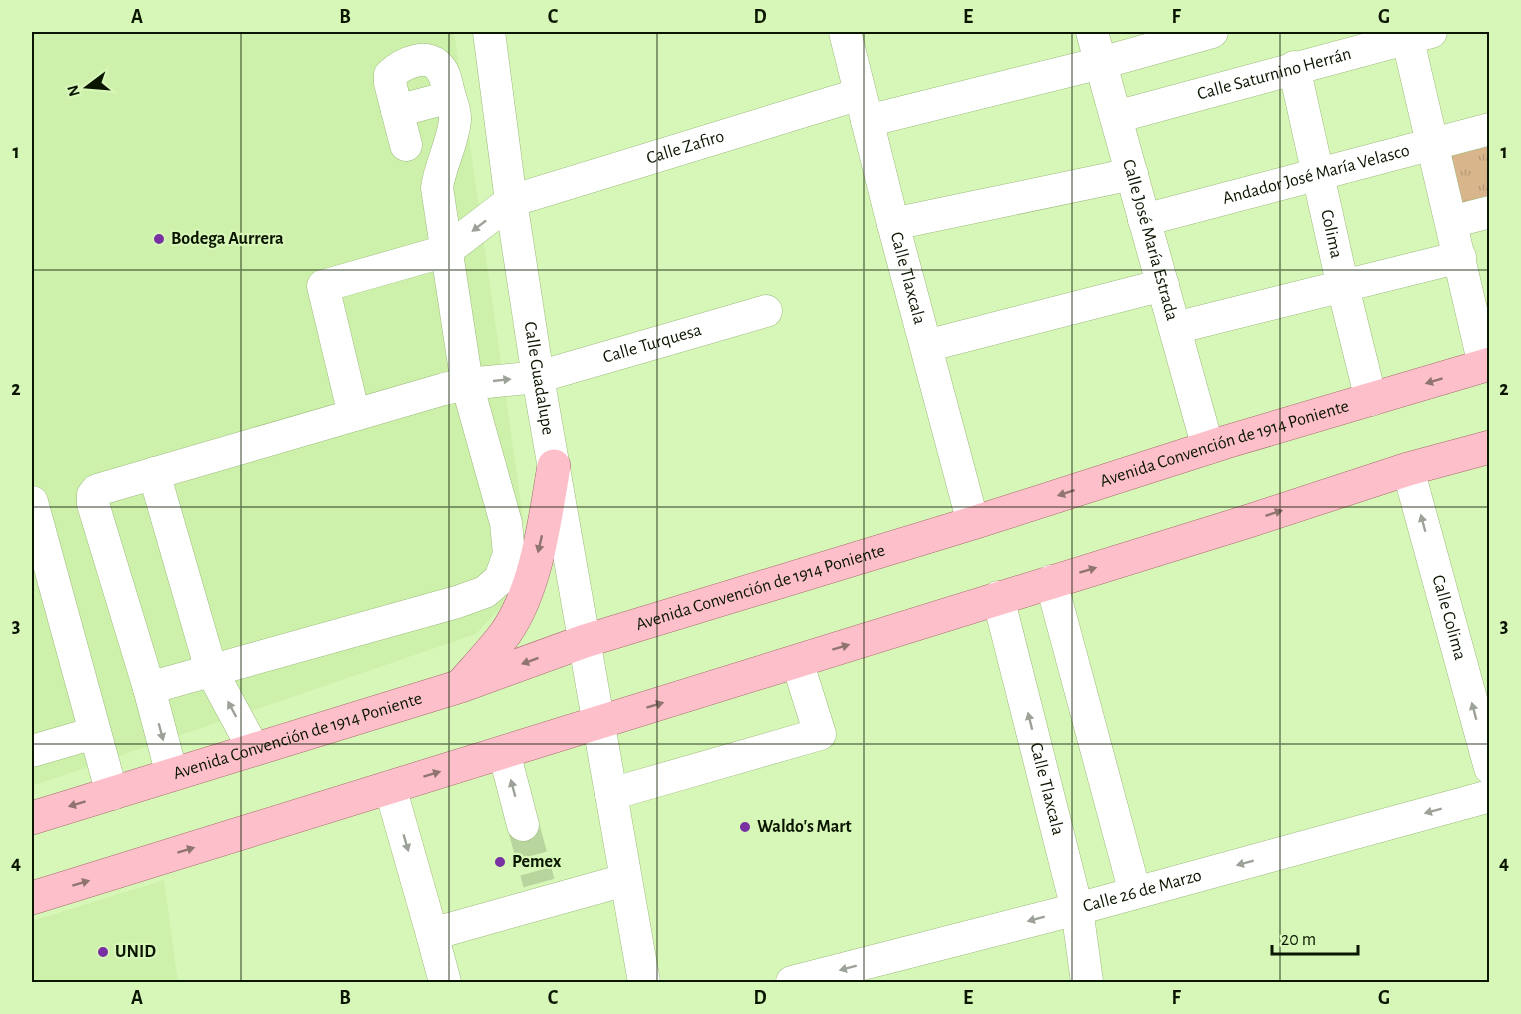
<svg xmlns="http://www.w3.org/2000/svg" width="1521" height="1014" font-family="'Alegreya Sans',sans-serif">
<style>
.built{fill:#cdf1aa}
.grass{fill:url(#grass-tufts)}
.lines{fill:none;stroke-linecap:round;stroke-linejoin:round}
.minor-tunnel{stroke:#b8d59d;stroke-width:32;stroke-dasharray:32 16;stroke-linecap:butt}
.minor-casing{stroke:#9cba7d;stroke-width:33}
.major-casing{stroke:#a7696c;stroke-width:34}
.minor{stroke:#fff;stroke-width:32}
.major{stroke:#fdc0ca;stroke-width:33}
.oneway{fill:#9da299}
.oneway2{fill:#907470}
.grid{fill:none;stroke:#0b1601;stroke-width:1.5;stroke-opacity:0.55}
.poi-dot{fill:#7830a2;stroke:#d7f7b8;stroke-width:2}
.labels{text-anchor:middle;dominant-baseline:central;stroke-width:4.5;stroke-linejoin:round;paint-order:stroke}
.street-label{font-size:18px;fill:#0b1601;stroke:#d7f7b8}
.poi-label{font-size:18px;font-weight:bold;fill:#0b1601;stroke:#d7f7b8;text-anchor:start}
.neatline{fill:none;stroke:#0b1601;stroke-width:2}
.grid-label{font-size:20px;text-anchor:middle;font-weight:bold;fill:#0b1601}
</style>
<defs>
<pattern id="grass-tufts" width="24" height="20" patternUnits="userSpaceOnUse" patternTransform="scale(1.5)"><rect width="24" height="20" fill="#d9b58c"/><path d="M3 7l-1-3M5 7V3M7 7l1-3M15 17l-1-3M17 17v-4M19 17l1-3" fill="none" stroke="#b99b77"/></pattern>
</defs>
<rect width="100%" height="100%" fill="#d7f7b8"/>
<!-- built -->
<path class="built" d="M32 32H454L523 518 515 592 476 634 32 786Z
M164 880 178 982H32V921Z"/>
<!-- grass -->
<path class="grass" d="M1489 133V208L1454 218 1436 146Z"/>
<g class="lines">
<!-- minor-tunnel -->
<path class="minor-tunnel" d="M523 825 539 883"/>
<defs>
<g id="minor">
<path id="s1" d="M489 32 511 201 538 377 644 982"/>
<path id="s2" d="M845 32 893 224 973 523"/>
<path id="s3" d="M1092 32 1208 448"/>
<path d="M1406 32 1484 365"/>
<path id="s4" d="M1294 67 1343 287 1371 400"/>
<path d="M397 111 450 97"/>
<path id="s5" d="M1116 117 1431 32"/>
<path d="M867 121 1101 63 1212 32"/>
<path id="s6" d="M1144 220 1490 129"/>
<path d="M1451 222 1490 212"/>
<path d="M893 224 1132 174"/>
<path d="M1175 328 1460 257"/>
<path d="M926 346 1163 285"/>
<path id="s7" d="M354 415 323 286 446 251 511 201 860 94"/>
<path id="s8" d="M1408 469 1490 768"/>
<path d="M154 473 211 670 253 748"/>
<path d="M32 502 112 794"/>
<path d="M1051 581 1135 893"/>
<path id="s9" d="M998 597 1077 909 1087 982"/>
<path d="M149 688 457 602 485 592 500 579 509 554 506 523 467 384 437 188C440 165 453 143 455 120 456 112 451 101 449 93 447 86 446 77 442 71 430 50 403 63 390 75V83L406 145"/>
<path d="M32 751 94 733"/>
<path d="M504 752 523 825"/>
<path id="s10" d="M172 775 149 688 93 504V495L97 490 444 389 467 384 538 377 766 311"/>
<path d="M390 787 432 934 625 880"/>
<path d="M611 794 820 734 797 661"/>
<path d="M432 934 445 982"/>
<path id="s11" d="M792 982 1077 909 1490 796"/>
</g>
<g id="major">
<path d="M463 683C477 667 492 651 505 634 537 589 545 519 554 466"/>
<path id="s12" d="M32 818 461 686 585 641 973 523 1226 442 1490 364"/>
<path d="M32 898 1249 521 1408 469 1490 447"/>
</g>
</defs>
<!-- minor casing -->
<use href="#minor" class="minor-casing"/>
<!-- major casing -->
<use href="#major" class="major-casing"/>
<!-- minor -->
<use href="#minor" class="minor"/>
<!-- major -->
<use href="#major" class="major"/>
</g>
<!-- one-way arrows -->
<defs><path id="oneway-solid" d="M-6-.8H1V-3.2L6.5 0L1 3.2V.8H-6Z" transform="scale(1.5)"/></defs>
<g class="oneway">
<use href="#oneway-solid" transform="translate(479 226) rotate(142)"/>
<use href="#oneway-solid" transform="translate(502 380) rotate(-6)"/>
<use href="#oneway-solid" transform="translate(1423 523) rotate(-105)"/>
<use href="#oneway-solid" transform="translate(232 709) rotate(-118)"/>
<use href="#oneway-solid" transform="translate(1474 711) rotate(-105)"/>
<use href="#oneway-solid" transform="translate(1030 721) rotate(-104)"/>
<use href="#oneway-solid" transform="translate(161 732) rotate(75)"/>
<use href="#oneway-solid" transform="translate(513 788) rotate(-105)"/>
<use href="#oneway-solid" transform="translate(1433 811) rotate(165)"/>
<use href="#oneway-solid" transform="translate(406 843) rotate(74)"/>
<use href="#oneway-solid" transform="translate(1245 863) rotate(165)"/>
<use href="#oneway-solid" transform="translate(1036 919) rotate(165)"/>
<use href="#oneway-solid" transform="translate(848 968) rotate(165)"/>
</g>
<g class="oneway2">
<use href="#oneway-solid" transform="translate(1434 381) rotate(163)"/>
<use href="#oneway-solid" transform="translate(1066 493) rotate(162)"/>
<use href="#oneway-solid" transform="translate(1274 513) rotate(-18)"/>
<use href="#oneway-solid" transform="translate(540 544) rotate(103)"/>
<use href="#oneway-solid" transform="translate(1088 570) rotate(-17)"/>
<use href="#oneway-solid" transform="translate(841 647) rotate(-17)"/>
<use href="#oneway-solid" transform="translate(530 661) rotate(160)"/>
<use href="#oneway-solid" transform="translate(655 705) rotate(-17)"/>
<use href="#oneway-solid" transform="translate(432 774) rotate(-17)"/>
<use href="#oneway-solid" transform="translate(77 804) rotate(163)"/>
<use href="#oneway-solid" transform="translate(186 850) rotate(-17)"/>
<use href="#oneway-solid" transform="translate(81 883) rotate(-17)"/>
</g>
<!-- grid -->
<path class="grid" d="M241 32V982M449 32V982M657 32V982M864 32V982M1072 32V982M1280 32V982M32 270H1490M32 507H1490M32 744H1490"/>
<!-- markers -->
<g class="poi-dot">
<circle cx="159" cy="239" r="6"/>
<circle cx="745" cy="827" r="6"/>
<circle cx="500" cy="862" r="6"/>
<circle cx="103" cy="952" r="6"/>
</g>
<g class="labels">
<!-- street labels -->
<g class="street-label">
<text stroke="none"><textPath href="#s5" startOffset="164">Calle Saturnino Herrán</textPath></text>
<text stroke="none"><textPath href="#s7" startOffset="525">Calle Zafiro</textPath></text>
<text stroke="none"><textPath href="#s6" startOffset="178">Andador José María Velasco</textPath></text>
<text stroke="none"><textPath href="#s4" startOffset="171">Colima</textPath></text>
<text stroke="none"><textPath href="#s3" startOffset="216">Calle José María Estrada</textPath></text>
<text stroke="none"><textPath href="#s2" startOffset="254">Calle Tlaxcala</textPath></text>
<text stroke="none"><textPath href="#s10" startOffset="873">Calle Turquesa</textPath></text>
<text stroke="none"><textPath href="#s1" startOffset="350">Calle Guadalupe</textPath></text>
<text stroke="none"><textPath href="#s12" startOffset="1250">Avenida Convención de 1914 Poniente</textPath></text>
<text stroke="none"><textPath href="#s12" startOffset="764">Avenida Convención de 1914 Poniente</textPath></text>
<text stroke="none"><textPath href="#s8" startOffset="154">Calle Colima</textPath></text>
<text stroke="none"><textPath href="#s12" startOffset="278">Avenida Convención de 1914 Poniente</textPath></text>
<text stroke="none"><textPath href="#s9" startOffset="198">Calle Tlaxcala</textPath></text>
<text stroke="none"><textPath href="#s11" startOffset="362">Calle 26 de Marzo</textPath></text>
</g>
<!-- poi labels -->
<g class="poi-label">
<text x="171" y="239">Bodega Aurrera</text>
<text x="757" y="827">Waldo's Mart</text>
<text x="512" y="862">Pemex</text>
<text x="115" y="952">UNID</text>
</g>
</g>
<!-- border -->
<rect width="1521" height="1014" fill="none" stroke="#d7f7b8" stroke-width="66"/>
<!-- north arrow -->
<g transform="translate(87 87) rotate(254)" stroke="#d7f7b8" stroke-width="4.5" paint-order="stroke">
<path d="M0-4.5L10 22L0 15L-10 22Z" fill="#0b1601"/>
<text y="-9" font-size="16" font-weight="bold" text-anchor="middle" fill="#0b1601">N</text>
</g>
<!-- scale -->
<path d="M1272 945v9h86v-9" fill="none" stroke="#0b1601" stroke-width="3"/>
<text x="1281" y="945" font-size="18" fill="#0b1601" stroke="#d7f7b8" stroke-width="4.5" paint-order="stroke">20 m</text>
<rect x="33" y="33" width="1455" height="948" class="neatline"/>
<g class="grid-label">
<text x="137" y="23">A</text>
<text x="345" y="23">B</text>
<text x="553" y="23">C</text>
<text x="760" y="23">D</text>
<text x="968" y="23">E</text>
<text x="1176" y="23">F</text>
<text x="1384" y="23">G</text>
<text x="16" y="158">1</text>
<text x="1504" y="158">1</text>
<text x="16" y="395">2</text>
<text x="1504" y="395">2</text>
<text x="16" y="632">3</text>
<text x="1504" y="632">3</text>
<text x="16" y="869">4</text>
<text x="1504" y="869">4</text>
<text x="137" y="1004">A</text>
<text x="345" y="1004">B</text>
<text x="553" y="1004">C</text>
<text x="760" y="1004">D</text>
<text x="968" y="1004">E</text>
<text x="1176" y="1004">F</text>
<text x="1384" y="1004">G</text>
</g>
</svg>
